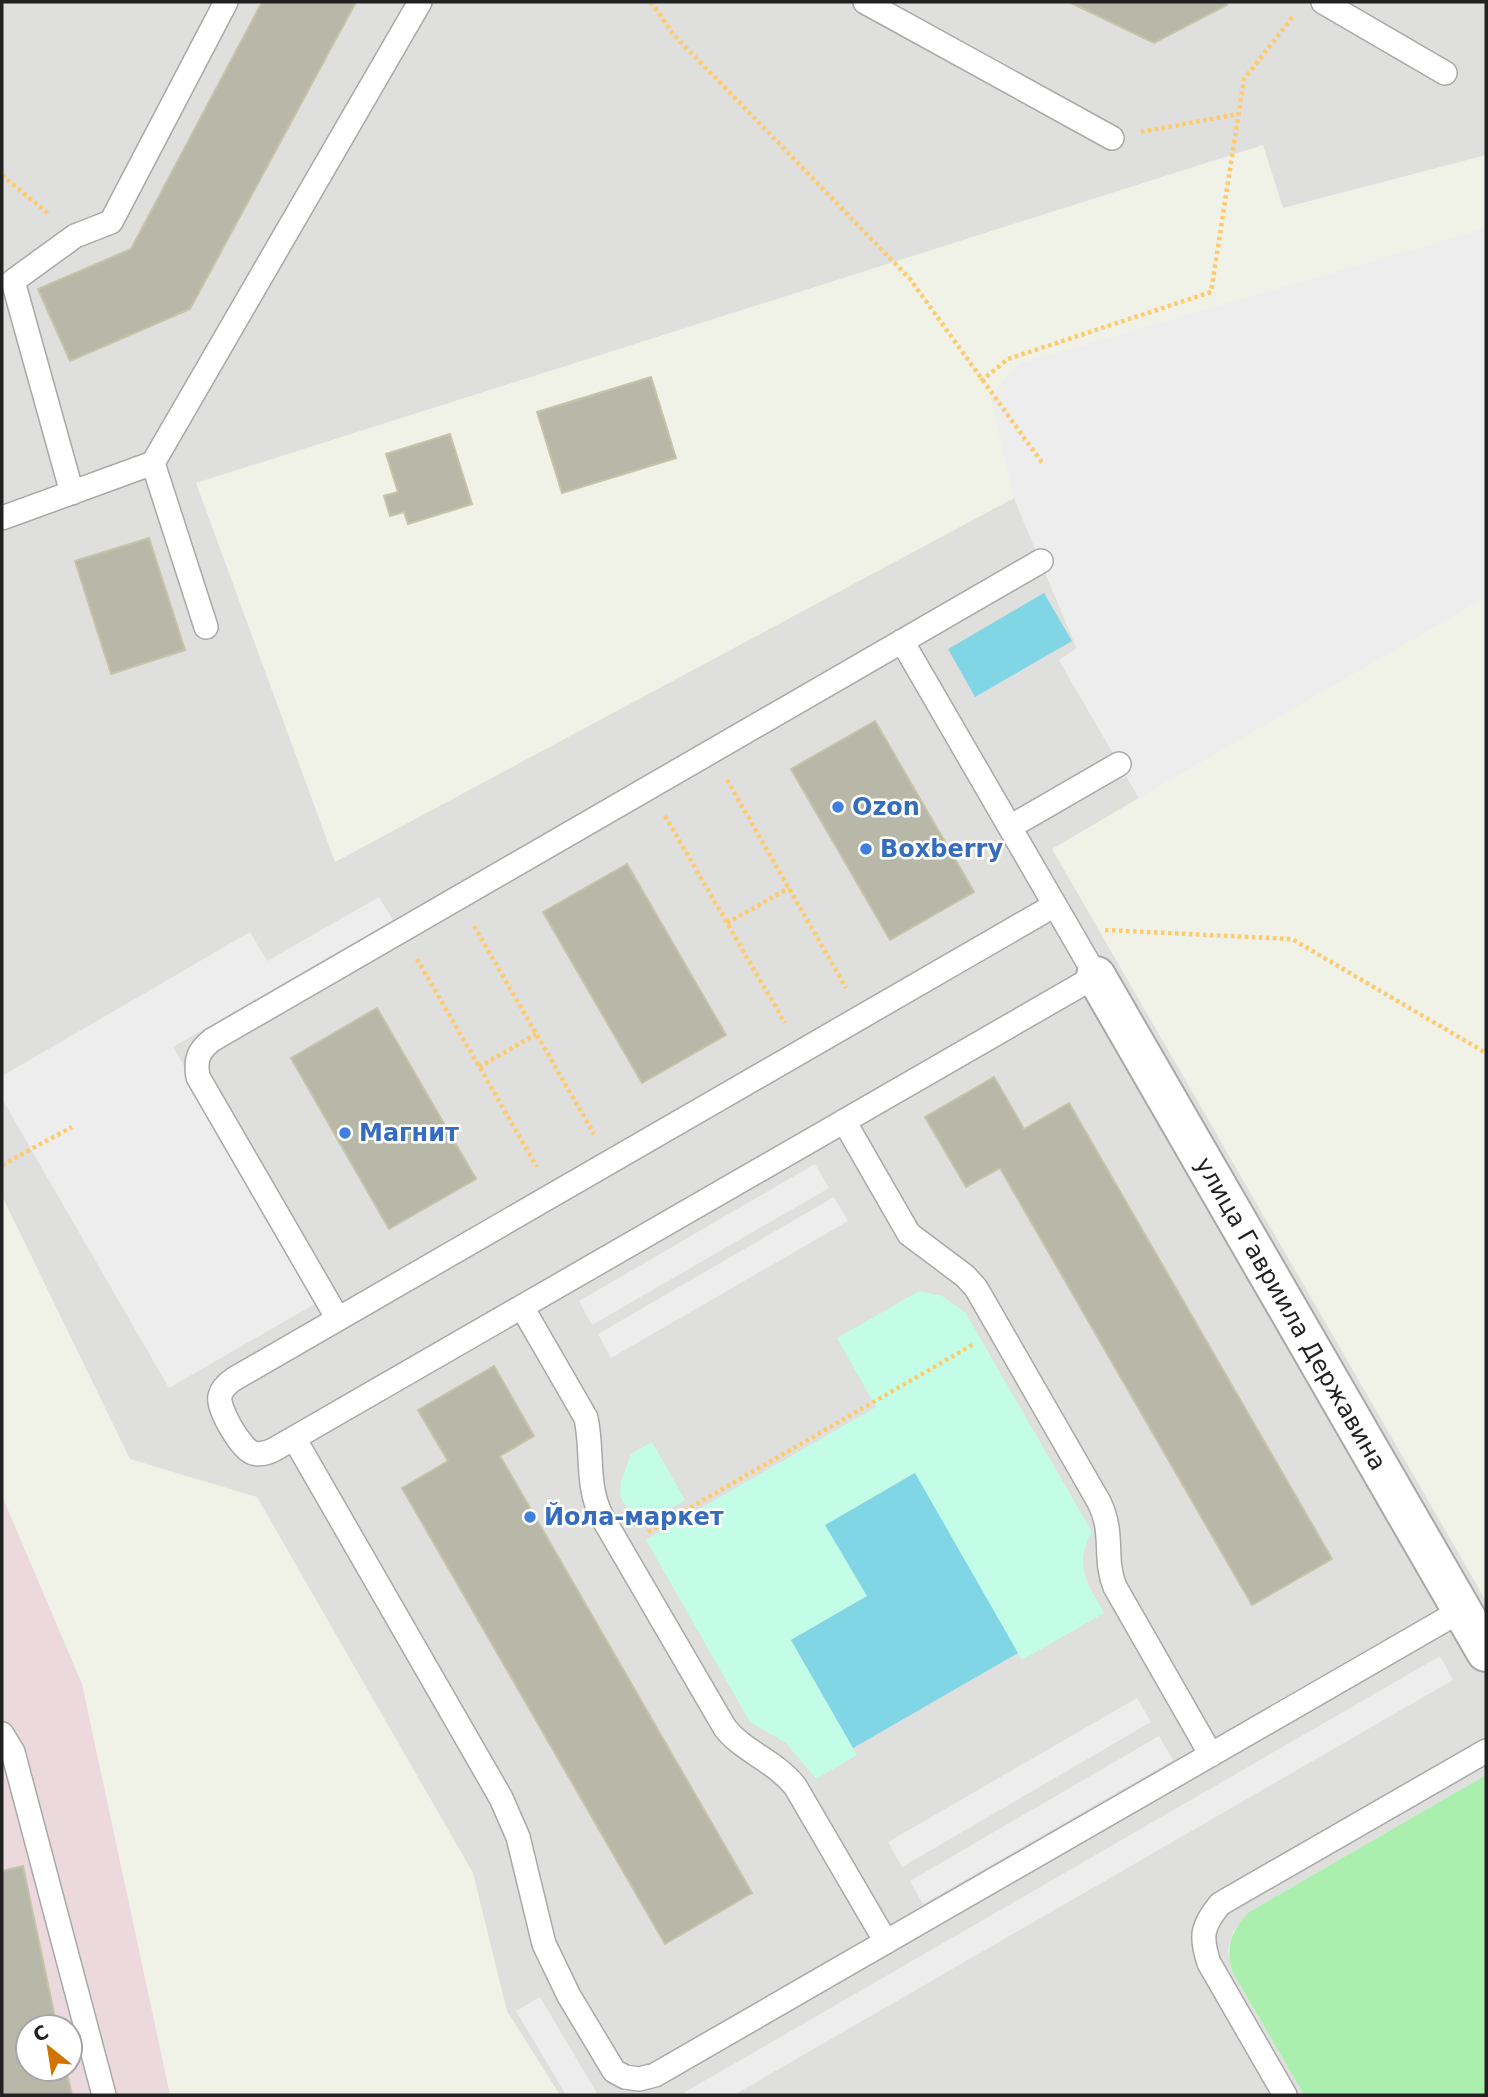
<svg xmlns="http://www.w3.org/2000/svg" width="1488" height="2097" font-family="'DejaVu Sans',sans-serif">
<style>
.residential{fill:#dfdfde}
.industrial{fill:#ecd9de;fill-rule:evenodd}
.grass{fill:#abefae}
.park{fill:#c3fde7}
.pitch{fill:#81d6e6}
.parking{fill:#ededed}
.building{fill:#b8b8a9;stroke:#c5c4a8;stroke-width:2}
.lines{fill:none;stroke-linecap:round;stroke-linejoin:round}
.service-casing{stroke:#a8a8a8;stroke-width:26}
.minor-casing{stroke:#a8a8a8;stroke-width:42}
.path{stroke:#ffca6b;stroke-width:4.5;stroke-dasharray:3.5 3.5;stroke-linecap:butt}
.service{stroke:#fff;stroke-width:23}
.minor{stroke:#fff;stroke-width:38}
.shop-dot{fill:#3f7fe0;stroke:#fff;stroke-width:2.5}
.labels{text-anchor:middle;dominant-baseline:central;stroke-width:5;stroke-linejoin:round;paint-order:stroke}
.shop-label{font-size:24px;font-weight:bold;fill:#366cbe;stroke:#fff;text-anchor:start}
.street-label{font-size:24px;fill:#212121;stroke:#fff}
</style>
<rect width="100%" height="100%" fill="#f0f2e7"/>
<!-- residential -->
<path class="residential" d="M2 2H1486V155L1283 208 1263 145 196 483 335 862 1014 498 1077 649 1059 660 1139 798 1052 849 1486 1601V1775L1249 1912 1233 1932 1228 1950 1232 1971 1304 2095H560L507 2011 473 1873 257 1497 130 1459 2 1196Z"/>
<!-- industrial -->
<path class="industrial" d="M2 1496 82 1684 170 2095H2ZM28 2027H70V2069H28Z"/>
<!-- grass -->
<path class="grass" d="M1486 1775V2095H1304L1232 1971C1225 1946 1232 1930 1249 1912Z"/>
<!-- park -->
<path class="park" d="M919 1291 942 1296 965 1312 1092 1532C1073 1565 1087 1583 1104 1613L1022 1660 914 1473 826 1525 867 1596 791 1640 857 1755 816 1779 786 1743 750 1722 646 1540 876 1407 837 1338Z
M652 1442 685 1500 638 1527 620 1496 621 1481 631 1454Z"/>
<!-- pitch -->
<path class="pitch" d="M1044 593 1072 641 975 697 948 649Z
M915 1473 1018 1653 853 1748 791 1640 867 1596 825 1525Z"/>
<!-- parking -->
<path class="parking" d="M1486 222V597L1139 798 1059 660 1077 648 1014 498 990 396 1018 364 1480 230Z
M379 897 393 920 173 1047 320 1301 169 1388 2 1099V1076L250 932 267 961Z
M815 1164 829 1188 592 1325 579 1301Z
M834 1197 848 1221 611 1358 598 1334Z
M1440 1656 1453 1680 734 2095H680Z
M1137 1698 1151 1722 902 1867 888 1842Z
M1159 1736 1173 1760 923 1904 910 1881Z
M540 1997 598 2095H566L516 2011Z"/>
<!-- building -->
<path class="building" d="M262 2H356L190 309 70 361 38 289 131 249Z
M1069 2H1225L1227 5 1154 43Z
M651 377 676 458 562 493 537 412Z
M450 434 472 504 408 524 404 512 390 516 384 496 398 492 386 454Z
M149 538 185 650 111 674 75 561Z
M875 721 974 892 890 940 791 769Z
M627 864 726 1035 642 1083 543 912Z
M377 1008 476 1179 389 1229 291 1058Z
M994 1077 1024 1129 1069 1103 1332 1559 1252 1605 1000 1168 966 1187 925 1117Z
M494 1366 534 1436 500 1456 752 1893 665 1944 402 1488 448 1461 418 1410Z
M23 1866 57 2027H28V2069H66L72 2095H2V1871Z"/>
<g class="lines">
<defs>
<path id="service" d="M865 2 1112 138
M1323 2 1445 73
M153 463 206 627
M72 493 13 281 75 236 111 222 226 2
M2 518 153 463 420 2
M902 641 1096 976 275 1449C268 1453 261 1455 253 1453 241 1449 217 1408 220 1396 222 1388 228 1383 234 1379L1055 905
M1010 827 1119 764
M844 1121 909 1234 965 1276 976 1288 1099 1502C1115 1534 1103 1558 1115 1587L1211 1755
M522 1307 586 1418C593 1450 586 1485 601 1515L725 1728C744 1752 775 1761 795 1786L886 1942
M338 1319 198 1077C195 1060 198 1051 212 1040L1041 561
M294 1438 501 1798 518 1837 544 1944 569 1996 614 2071 625 2077 639 2079 655 2075 1462 1610
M2 1734 13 1752 104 2095
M1285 2095 1209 1963C1200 1936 1202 1926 1220 1904L1486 1751"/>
<g id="minor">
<path id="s1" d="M1096 976 1486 1652"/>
</g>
</defs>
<!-- service casing -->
<use href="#service" class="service-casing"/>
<!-- minor casing -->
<use href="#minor" class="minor-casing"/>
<!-- path -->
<path class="path" d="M651 2 673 34 910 279 1043 464
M1141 132 1238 114
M2 175 50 215
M981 381 1008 359 1211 292 1244 79 1294 15
M727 780 846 988
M665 816 785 1023
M727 923 789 888
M474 926 594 1134
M1105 930 1292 939 1486 1053
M417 959 537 1167
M479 1067 536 1034
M2 1165 72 1127
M648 1532 974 1344"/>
<!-- service -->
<use href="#service" class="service"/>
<!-- minor -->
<use href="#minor" class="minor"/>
</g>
<!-- markers -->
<g class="shop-dot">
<circle cx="838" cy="807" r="7"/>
<circle cx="866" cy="849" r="7"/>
<circle cx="345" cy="1133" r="7"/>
<circle cx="530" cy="1517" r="7"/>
</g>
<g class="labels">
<!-- shop labels -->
<g class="shop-label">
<text x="852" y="807">Ozon</text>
<text x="880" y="849">Boxberry</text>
<text x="359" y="1133">Магнит</text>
<text x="544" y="1517">Йола-маркет</text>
</g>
<!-- street labels -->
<g class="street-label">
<text stroke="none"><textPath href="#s1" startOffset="390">улица Гавриила Державина</textPath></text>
</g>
</g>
<!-- border -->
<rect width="1488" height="2097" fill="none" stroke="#212121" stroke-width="7"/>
<!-- north arrow -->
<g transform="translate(49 2048) rotate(330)"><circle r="33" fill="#ffffff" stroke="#a6a6a6" stroke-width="2"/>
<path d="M0-5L12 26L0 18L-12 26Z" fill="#d27200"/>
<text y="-10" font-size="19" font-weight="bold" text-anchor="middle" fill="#212121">С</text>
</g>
</svg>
